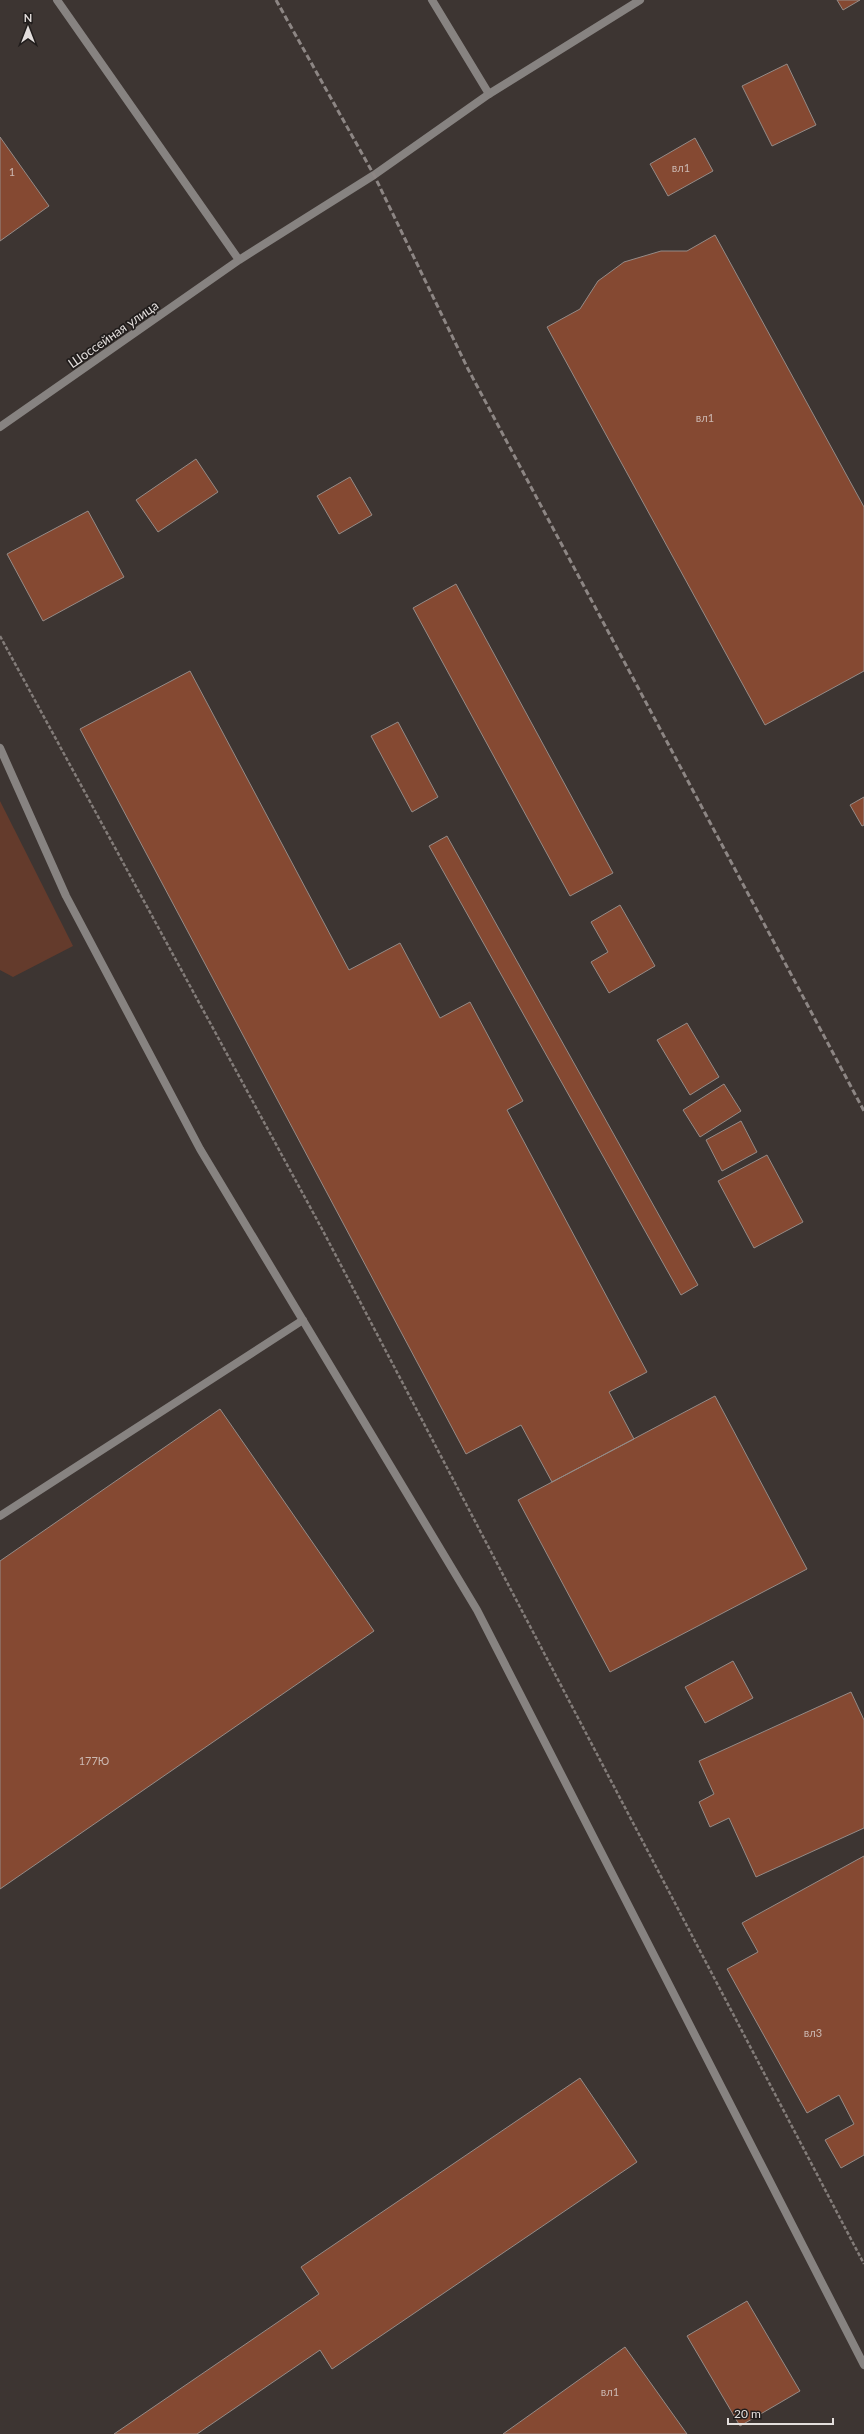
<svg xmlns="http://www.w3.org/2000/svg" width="864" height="2434" font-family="Lato,sans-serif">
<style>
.green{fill:#643b2c}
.building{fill:#854932;stroke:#958b87}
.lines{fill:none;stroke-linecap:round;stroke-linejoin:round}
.path{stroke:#837c79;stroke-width:2.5;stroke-dasharray:4 2;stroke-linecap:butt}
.lane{stroke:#878381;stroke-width:8}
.street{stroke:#878381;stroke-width:8}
.rail{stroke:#8d8684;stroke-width:3;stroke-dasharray:6 3;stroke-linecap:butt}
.labels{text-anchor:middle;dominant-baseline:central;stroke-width:3.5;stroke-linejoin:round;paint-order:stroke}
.number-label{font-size:11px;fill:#ccb9b2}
.street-label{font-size:13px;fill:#e3dedc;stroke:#211d1c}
</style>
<rect width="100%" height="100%" fill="#3d3532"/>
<!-- green -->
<path class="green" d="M0 801 73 946 13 977 0 970Z"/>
<!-- building -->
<path class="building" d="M837 0H860L843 10Z
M787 64 816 125 772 146 742 86Z
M0 137 49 206 0 241Z
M695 138 713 171 668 196 650 164Z
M715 235 864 507V671L765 725 547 327 580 309 598 281 624 262 661 251H687Z
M196 459 218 492 158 532 136 500Z
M350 477 372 515 339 534 317 496Z
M88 511 124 577 43 621 7 554Z
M456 584 613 873 570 896 413 608Z
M190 671 349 970 400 943 440 1018 470 1002 523 1101 507 1110 647 1372 609 1392 634 1439 552 1482 521 1425 466 1454 80 729Z
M398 722 438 797 412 812 371 736Z
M864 797V825L862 826 850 805Z
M447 836 698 1285 681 1295 429 846Z
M620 905 655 966 609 993 591 962 608 952 591 922Z
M687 1023 719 1077 690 1095 657 1040Z
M724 1084 741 1111 700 1137 683 1110Z
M741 1121 757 1152 722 1171 706 1140Z
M767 1155 803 1222 754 1248 718 1181Z
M715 1396 807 1569 610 1672 518 1500Z
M220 1409 374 1631 0 1889V1561Z
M733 1661 753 1698 705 1723 685 1687Z
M851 1692 864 1720V1828L756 1877 729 1818 710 1827 699 1802 714 1794 699 1761Z
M864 1856V2155L841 2168 825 2140 854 2124 839 2095 807 2113 727 1969 758 1952 742 1923Z
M580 2078 637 2162 332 2369 320 2350 197 2434H114L319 2294 301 2267Z
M747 2301 800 2391 740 2426 687 2336Z
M625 2347 687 2434H503Z"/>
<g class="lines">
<!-- path -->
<path class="path" d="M0 636 322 1229 864 2264"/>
<!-- lane -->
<path class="lane" d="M432 0 489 94
M0 748 66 896 200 1149 477 1610 864 2365
M0 1516 303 1320"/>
<!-- street -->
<path class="street" d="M57 0 239 260
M0 427 239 260 374 175 489 94 640 0"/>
<!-- rail -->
<path class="rail" d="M276 0 374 175 468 369 864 1111"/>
</g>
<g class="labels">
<!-- number labels -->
<g class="number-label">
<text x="681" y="167">вл1</text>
<text x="12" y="171">1</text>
<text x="705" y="417">вл1</text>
<text x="94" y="1760">177Ю</text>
<text x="813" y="2032">вл3</text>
<text x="610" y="2391">вл1</text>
</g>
<!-- street labels -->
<g class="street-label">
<text transform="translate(113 334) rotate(-35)">Шоссейная улица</text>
</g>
</g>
<!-- north arrow -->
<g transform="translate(28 28)" stroke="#211d1c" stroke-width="3" paint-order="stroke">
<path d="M0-3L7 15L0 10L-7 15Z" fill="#e3dedc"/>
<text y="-6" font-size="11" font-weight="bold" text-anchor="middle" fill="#e3dedc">N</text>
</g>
<!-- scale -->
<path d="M728 2418v6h105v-6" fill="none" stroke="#e3dedc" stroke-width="2"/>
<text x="734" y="2418" font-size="12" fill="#e3dedc" stroke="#211d1c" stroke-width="3" paint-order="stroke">20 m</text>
</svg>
